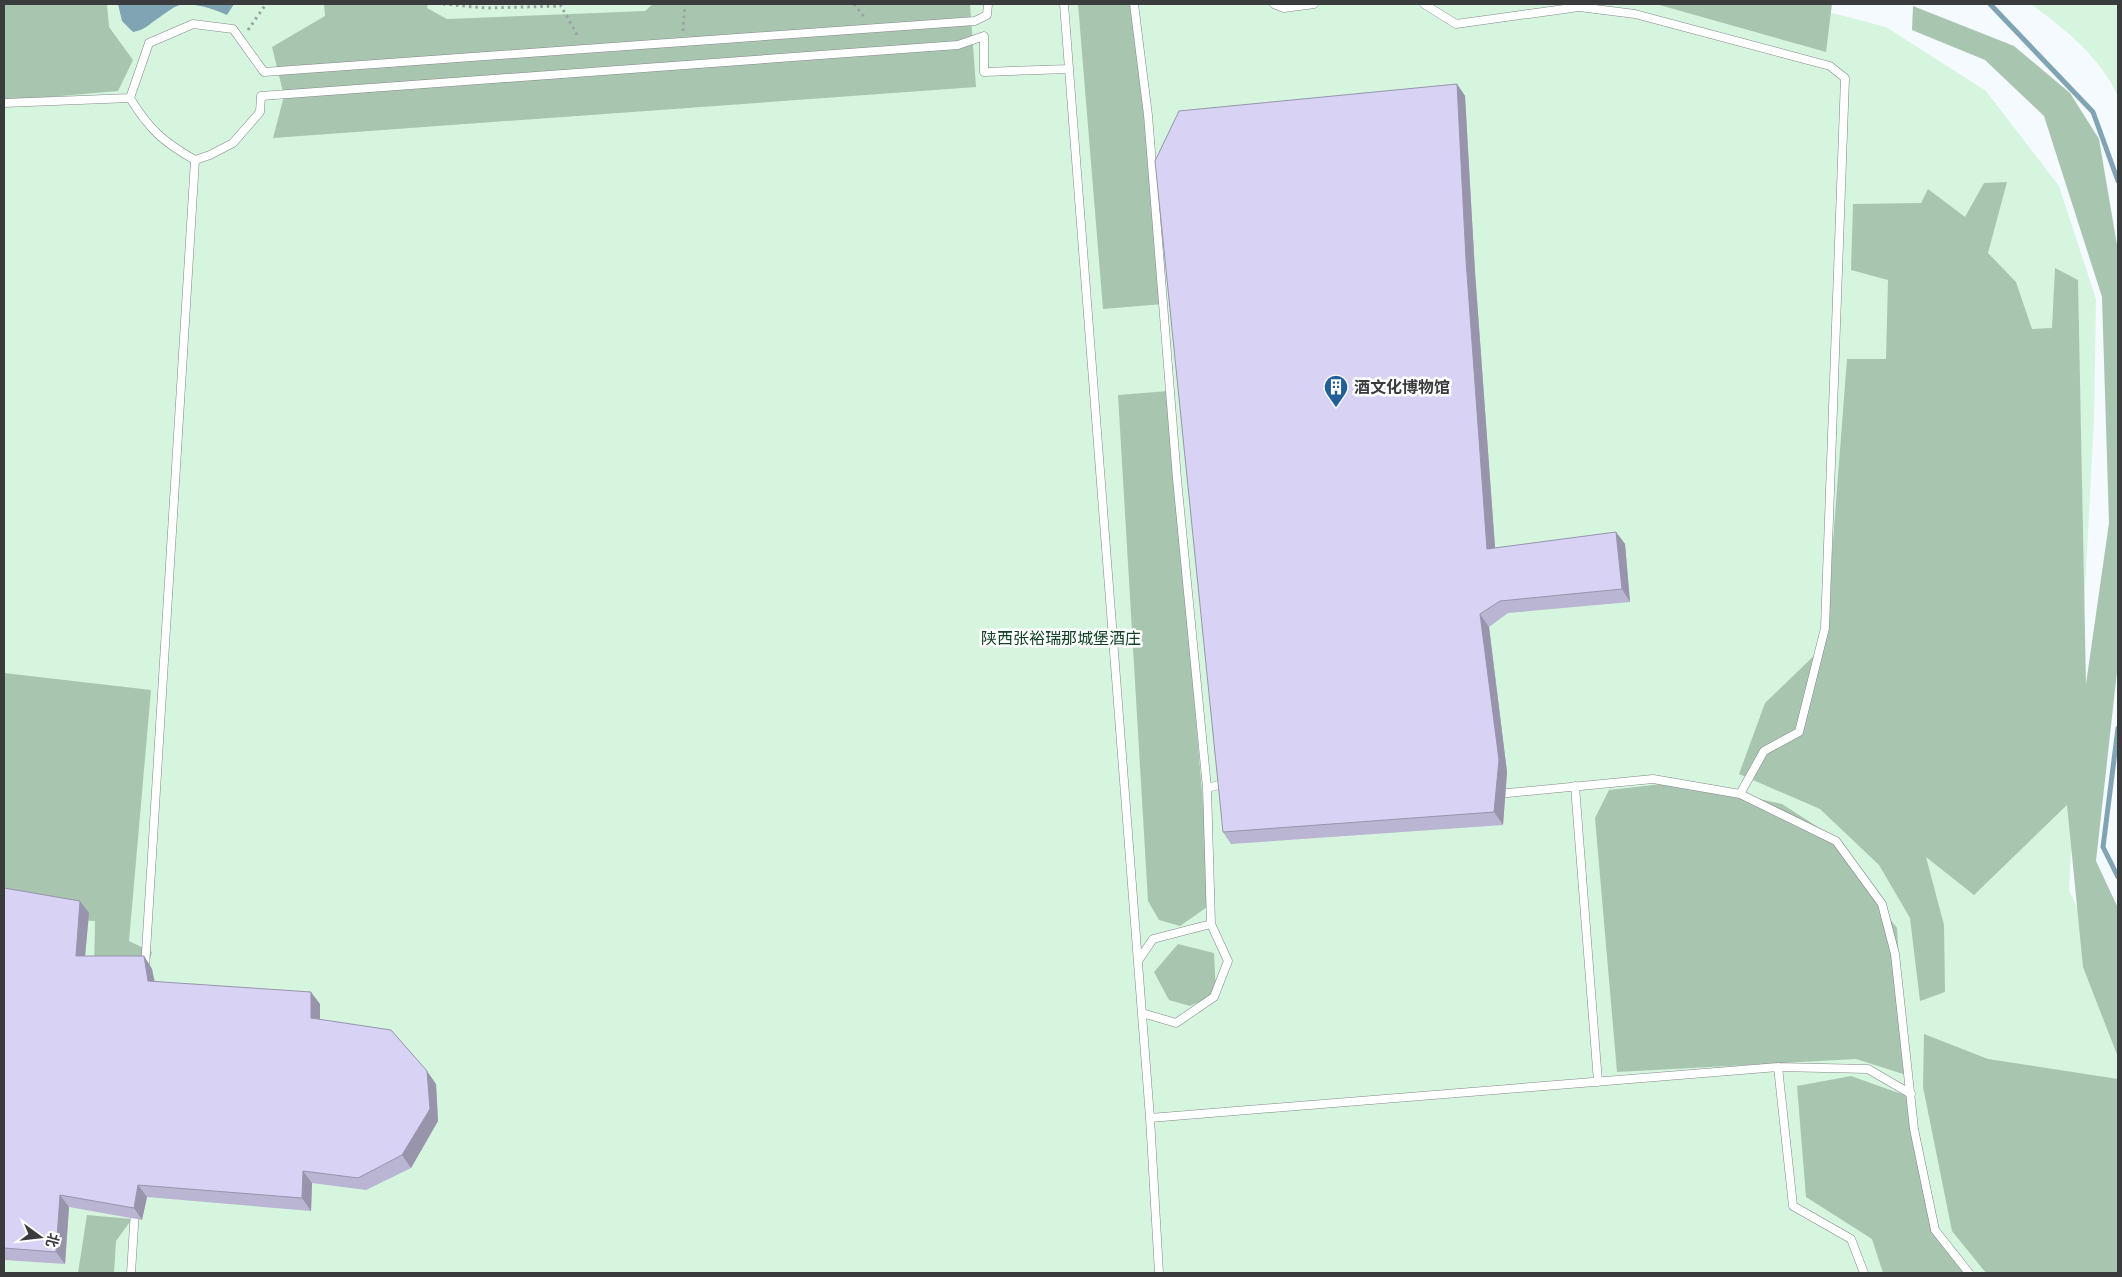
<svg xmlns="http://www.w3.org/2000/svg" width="2122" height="1277" font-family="Ubuntu,'Noto Sans SC',sans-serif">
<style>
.green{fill:#d6f5de}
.forest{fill:#a8c6af}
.water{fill:#80a4b4}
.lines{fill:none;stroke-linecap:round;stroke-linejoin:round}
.stream{stroke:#80a4b4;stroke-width:5}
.lane-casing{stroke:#828689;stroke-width:9}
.path{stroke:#9da1a4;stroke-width:3;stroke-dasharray:2.5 4;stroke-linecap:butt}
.lane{stroke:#fff;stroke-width:8}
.wall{fill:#bab5d2}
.shaded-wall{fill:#9794ab}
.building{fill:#d8d3f4;stroke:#9794ab}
.labels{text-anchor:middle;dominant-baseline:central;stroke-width:5;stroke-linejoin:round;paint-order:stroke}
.poi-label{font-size:16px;font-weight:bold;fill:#393b3c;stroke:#fff;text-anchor:start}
.park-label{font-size:16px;fill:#104223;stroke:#fff}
</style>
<rect width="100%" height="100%" fill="#f5fafe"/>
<!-- green -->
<path class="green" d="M4 4H1798L1886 27 1986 91 2059 186 2096 299 2094 419 2069 890 2118 999V1273H4Z
M2031 4H2118V96C2100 57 2065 29 2031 4Z"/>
<!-- forest -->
<path class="forest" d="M4 4H107L109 27 133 60 118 91 4 101Z
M324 4H428L427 8 447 19 645 11 653 4H970L976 87 273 138 284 96 272 47 325 16Z
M1078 4H1136L1163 304 1103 309Z
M1656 4H1832L1826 52Z
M1913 6 2014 46 2070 93 2099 139 2118 251V663L2096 861 2118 908V1057L2083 967 2067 805 1974 895 1926 857 1944 925 1945 992 1920 1001 1910 918 1879 865 1820 809 1739 774 1765 703 1825 645 1847 359H1886L1888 280 1851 270 1853 204 1921 203 1928 189 1965 217 1984 183 2007 182 1988 253 2016 282 2032 329 2052 328 2055 268 2078 280 2086 684 2109 523 2102 297 2044 116 1985 60 1912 30Z
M1168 391 1208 862 1210 905 1180 926 1159 920 1148 901 1118 395Z
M4 673 151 690 129 941 152 952 146 974H94L95 921 4 916Z
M1679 782 1782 804 1824 831 1897 928 1906 1075 1856 1059 1617 1072 1595 818 1609 790Z
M1178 944 1214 953 1216 994 1190 1006 1169 1000 1154 972Z
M1924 1034 1988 1059 2118 1079V1273H1986L1952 1231 1923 1087Z
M1851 1076 1910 1097 1937 1238 1965 1273H1883L1872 1239 1806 1197 1797 1086Z
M87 1215 132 1219 116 1241 114 1273H78Z"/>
<!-- water -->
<path class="water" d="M118 4H234L227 15C215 9 190 1 177 6 170 9 163 15 157 19 148 25 145 30 133 32L122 21Z"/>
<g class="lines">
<!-- stream -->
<path class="stream" d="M1990 4 2093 112 2118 181
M2118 728 2103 847 2118 877"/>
<defs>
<path id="lane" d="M1064 4 1150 1118
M1134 4 1148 115 1177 479 1207 788 1227 783
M1274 4 1284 8 1314 4
M1424 4 1456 24 1579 7 1635 14 1830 66 1845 78 1825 628 1799 732 1764 751 1740 794
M4 103 130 98
M195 160C163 142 149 129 130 98L149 43 193 24 233 29 264 72 975 21 987 15 988 4
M1575 786 1598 1082
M1497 794 1653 779 1740 794 1836 841 1882 904 1895 954 1914 1129 1935 1230 1969 1273
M1138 961 1153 939 1211 924
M145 968 195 160 210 155 233 143 260 112 261 96 958 45 984 36V72L1069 69
M1142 1013 1176 1023 1214 997 1228 961 1211 924 1207 788
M131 1273 135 1210
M1159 1273 1150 1118 1778 1067
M1864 1273 1851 1239 1793 1206 1778 1067 1868 1069 1911 1094"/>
</defs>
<!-- lane casing -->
<use href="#lane" class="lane-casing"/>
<!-- path -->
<path class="path" d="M443 4 486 8 561 6
M561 4V6L579 38
M854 4 865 18
M248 30 266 4
M683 31 685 4"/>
<!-- lane -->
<use href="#lane" class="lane"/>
</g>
<!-- wall -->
<path class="wall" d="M1457 84 1465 96 1475 272 1495 548 1616 532 1625 544 1630 602 1508 613 1489 627 1507 772 1503 825 1231 844 1223 832Z
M4 888 80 901 89 913 85 956H144L152 969 155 981 320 1004V1019L436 1084 438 1121 411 1168 366 1190 312 1183 311 1211 147 1197 142 1220 69 1207 65 1264 4 1260Z"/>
<!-- shaded-wall -->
<path class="shaded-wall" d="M1457 84 1465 96 1475 272 1496 561 1487 549 1466 260Z
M1616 532 1625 544 1630 602 1622 589Z
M1480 614 1489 627 1507 772 1503 825 1494 812Z
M80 901 89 913 84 968 76 956Z
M144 956 152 969 156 993 148 981Z
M311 992 320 1004V1030L311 1018Z
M427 1071 436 1084 438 1121 411 1168 402 1155Z
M303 1171 312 1183 311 1211 302 1198Z
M138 1185 147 1197 142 1220 134 1208Z
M60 1195 69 1207 65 1264 56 1252Z"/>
<!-- building -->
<path class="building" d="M1457 84 1466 260 1487 549 1616 532 1622 589 1500 601 1480 614 1499 760 1494 812 1223 832 1155 161 1179 111Z
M4 888 80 901 76 956H144L148 981 311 992V1018L391 1030 427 1071 430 1109 402 1155 358 1178 303 1171 302 1198 138 1185 134 1208 60 1195 56 1252 4 1248Z"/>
<!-- icons -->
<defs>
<symbol id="building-pin" viewBox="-11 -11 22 30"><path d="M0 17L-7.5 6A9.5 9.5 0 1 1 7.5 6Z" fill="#235f96" stroke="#fff"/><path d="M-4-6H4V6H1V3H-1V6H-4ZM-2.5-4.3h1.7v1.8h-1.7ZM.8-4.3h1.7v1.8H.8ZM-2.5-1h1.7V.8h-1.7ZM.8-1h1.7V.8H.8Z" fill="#fff"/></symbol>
</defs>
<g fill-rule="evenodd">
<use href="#building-pin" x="1322" y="373" width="28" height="38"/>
</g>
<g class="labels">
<!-- poi labels -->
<g class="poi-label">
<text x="1354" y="387">酒文化博物馆</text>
</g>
<!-- park labels -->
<g class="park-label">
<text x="1061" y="638">陕西张裕瑞那城堡酒庄</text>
</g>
</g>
<!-- border -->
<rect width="2122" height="1277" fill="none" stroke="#393b3c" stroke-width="10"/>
<!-- north arrow -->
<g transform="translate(40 1237) rotate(105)" stroke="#ffffff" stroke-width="4" paint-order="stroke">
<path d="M0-4L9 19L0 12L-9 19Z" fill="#393b3c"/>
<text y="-8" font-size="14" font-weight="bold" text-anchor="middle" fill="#393b3c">北</text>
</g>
</svg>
